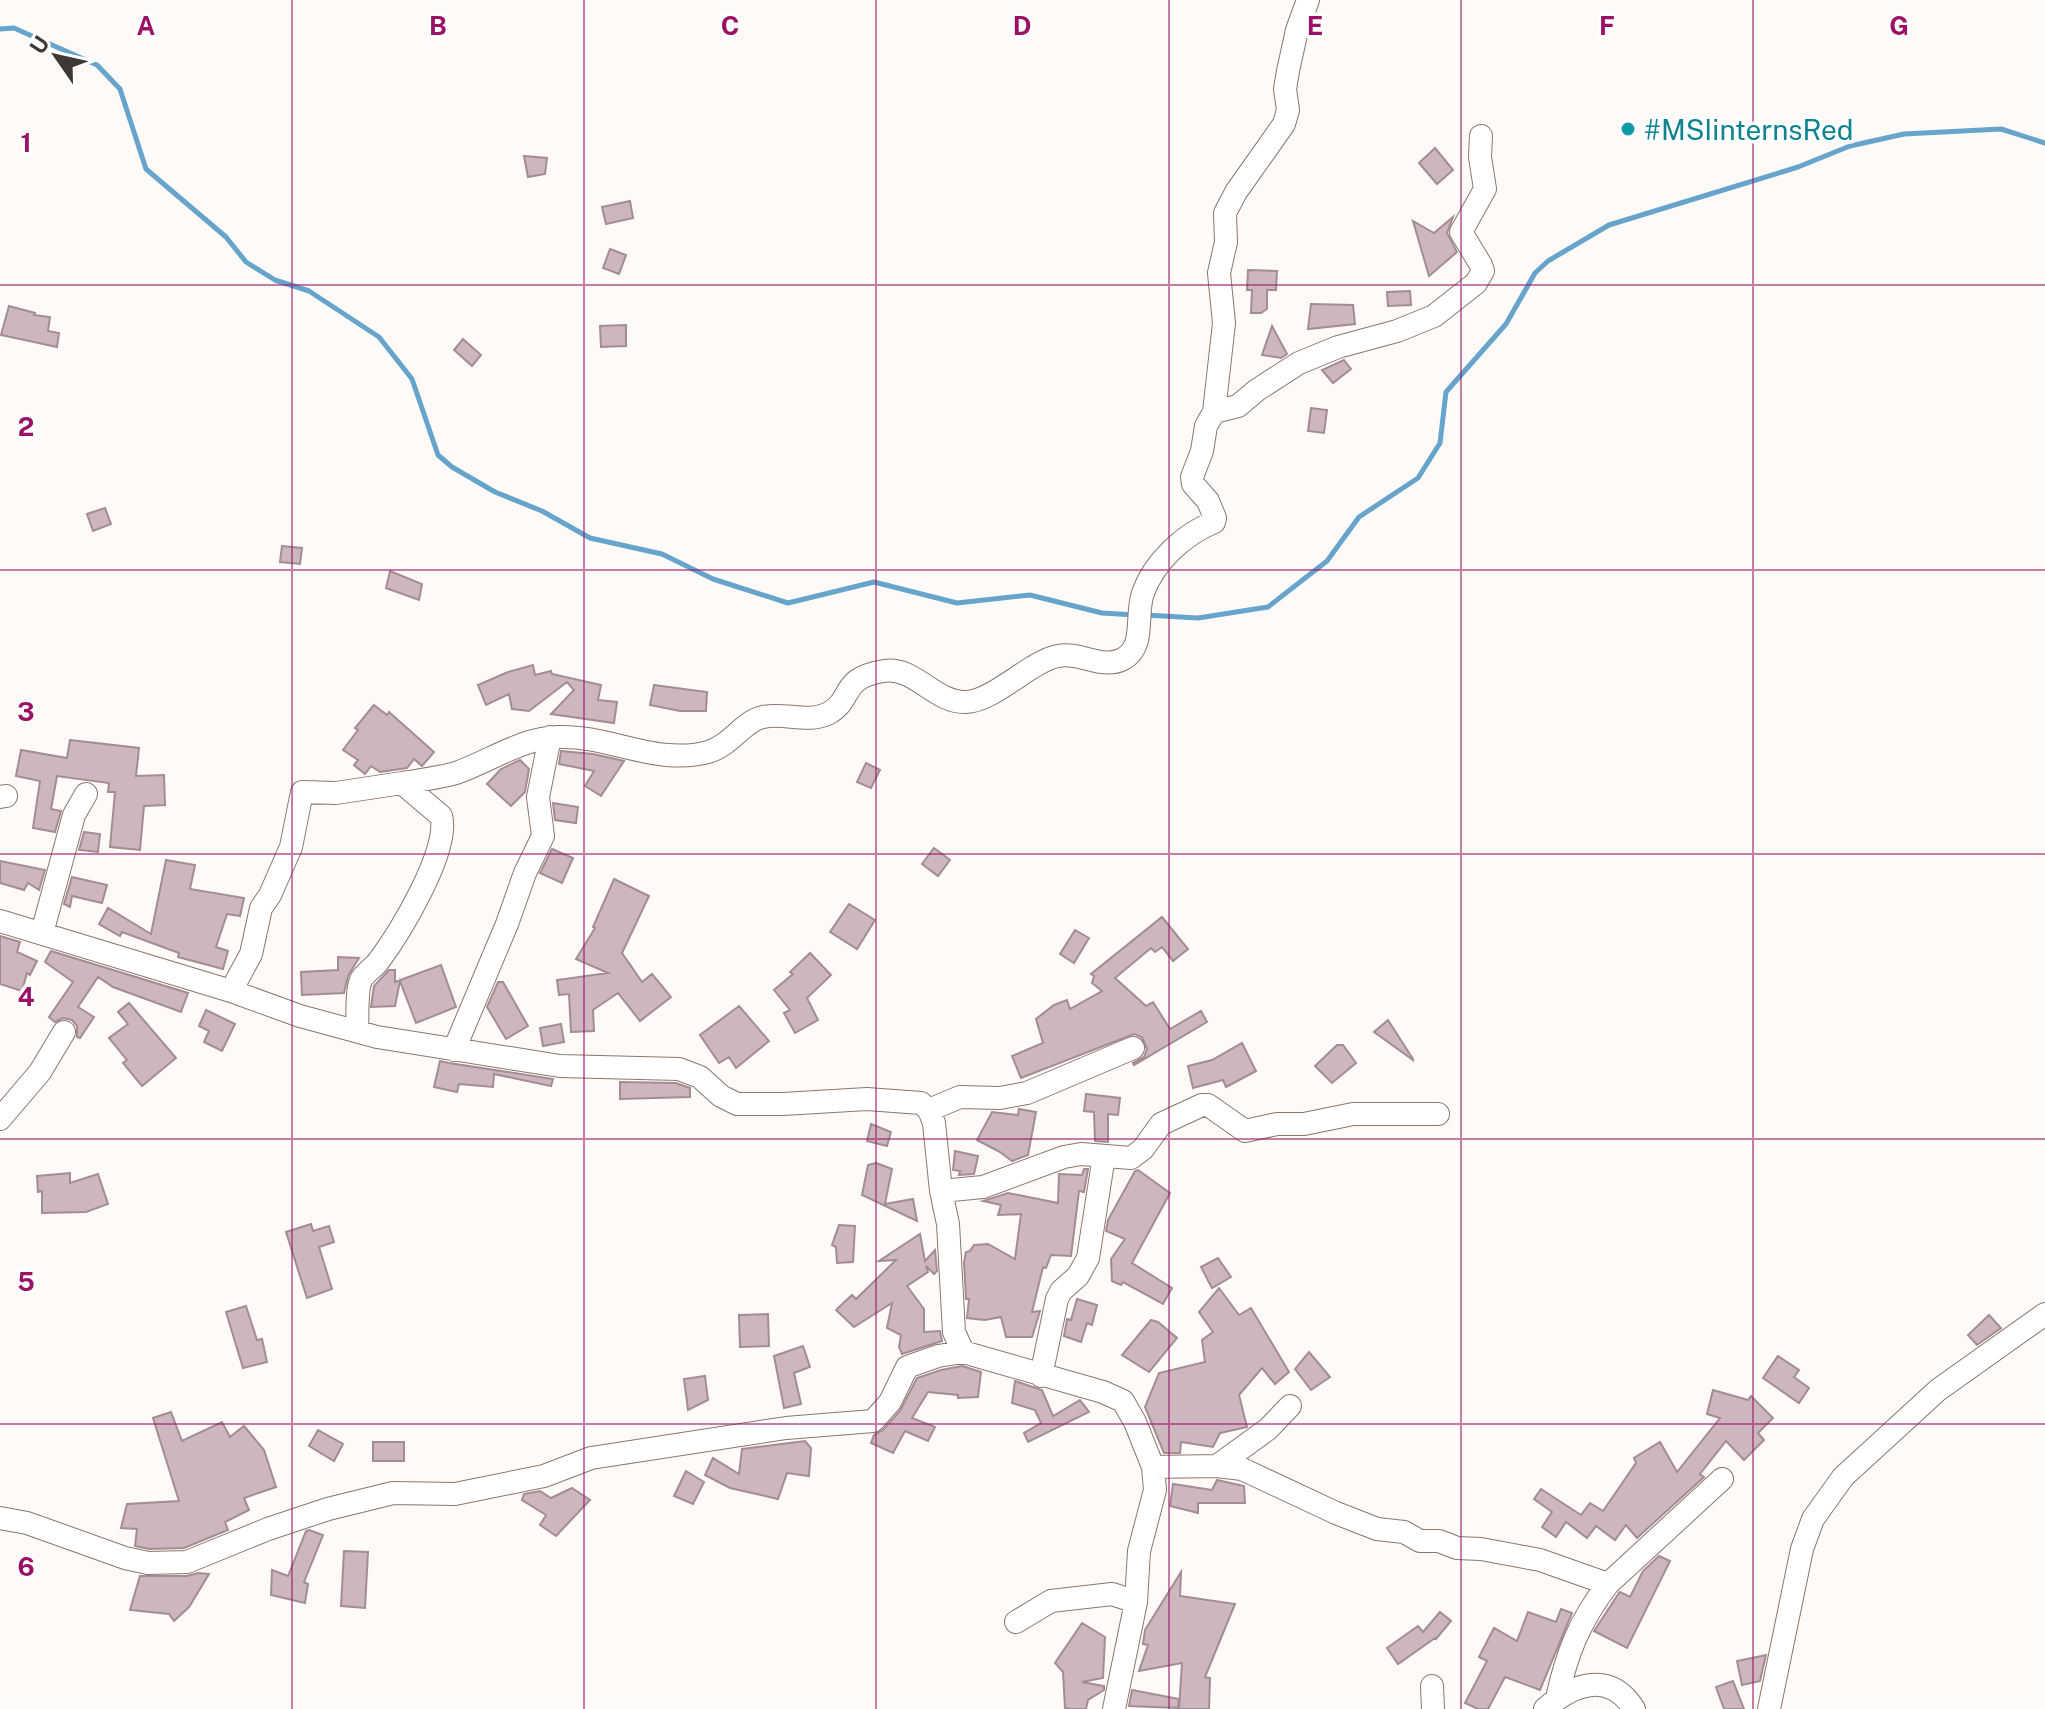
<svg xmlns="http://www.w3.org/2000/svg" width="2045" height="1709" font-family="'Public Sans',sans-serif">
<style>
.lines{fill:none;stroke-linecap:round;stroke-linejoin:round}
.stream{stroke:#67a4cc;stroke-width:5}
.building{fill:#ceb6be;stroke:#a38c94;stroke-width:2}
.minor-casing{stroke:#8a776b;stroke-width:24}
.minor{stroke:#fff;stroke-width:22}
.grid{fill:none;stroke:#991266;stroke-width:2;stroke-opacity:0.55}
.culture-dot{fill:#0f9aa8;stroke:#fff;stroke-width:3}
.labels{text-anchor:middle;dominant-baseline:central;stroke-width:7;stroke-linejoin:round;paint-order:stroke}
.culture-label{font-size:28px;fill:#0d838f;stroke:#fff;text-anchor:start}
.grid-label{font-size:26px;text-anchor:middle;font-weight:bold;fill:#991266;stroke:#fff;stroke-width:7;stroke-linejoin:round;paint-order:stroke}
</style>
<rect width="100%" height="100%" fill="#fefaf7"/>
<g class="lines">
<!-- stream -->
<path class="stream" d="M0 29 14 28 97 65 120 89 146 169 226 237 246 262 275 280 309 291 379 337 412 379 438 455 452 467 495 492 542 511 590 538 662 554 713 579 788 603 874 582 957 603 1030 595 1102 613 1135 615
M1145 615 1198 618 1268 607 1327 561 1359 517 1418 478 1440 443 1446 392 1506 324 1535 273 1548 261 1609 225 1798 167 1850 146 1904 134 2001 129 2045 143"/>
</g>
<!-- building -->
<path class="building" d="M1435 148 1453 170 1437 184 1419 163Z
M524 156 547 158 545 174 528 177Z
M630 201 633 218 606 224 602 207Z
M1453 217 1447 233 1457 252 1429 276 1413 221 1434 233Z
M610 249 626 255 619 274 603 268Z
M1248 270 1277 271 1276 290H1267V309L1261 313H1251L1252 290H1247Z
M1410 291 1411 305 1388 306 1387 292Z
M1311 304 1353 305 1355 324 1308 329Z
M9 306 35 313 34 315 50 317 48 331 59 333 57 347 1 335Z
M626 325V346L601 347 600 326Z
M1272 326 1287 354 1281 358 1262 355Z
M463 339 481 355 472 366 454 350Z
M1344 360 1351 369 1333 383 1322 370Z
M1311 408 1327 410 1324 433 1308 431Z
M105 508 111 524 93 531 87 514Z
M282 546 302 548 300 564 280 562Z
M390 571 422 584 419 600 386 588Z
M533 665 535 675 551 671 552 674 601 685 598 700 617 702 614 723 551 714 574 690 567 682 529 711 512 709 509 694 486 705 478 685 508 672Z
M654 685 707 692 706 711H680L650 705Z
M374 705 387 715 389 712 434 752 422 766 414 759 407 768 380 772 371 766 365 774 354 765 358 760 343 750 358 730 355 728Z
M70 740 139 748 136 776 164 775 165 805 144 806 140 850 110 847 115 792H108L109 783 57 776 51 809 61 811 55 832 33 828 40 781 16 776 21 750 67 758Z
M561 751 593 754 624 761 601 796 585 786 594 771 559 764Z
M520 760 529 769 525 792 511 806 487 784 501 769Z
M866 763 880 770 871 788 857 782Z
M553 803 578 807 576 823 555 820Z
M84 832 100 834 98 852 79 850Z
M934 848 950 860 938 876 922 864Z
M552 849 573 858 562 883 540 873Z
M166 860 195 865 190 889 244 898 240 916 227 914 216 947 228 951 223 969 178 957 179 953 122 932 120 936 99 924 108 908 151 934Z
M0 861 45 870 39 890 28 883 24 890 0 883Z
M72 877 107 885 102 903 72 896 70 907 64 904Z
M614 879 649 896 622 953 642 982 652 974 671 997 640 1021 618 993 593 1010 594 1031 571 1032 569 994 559 995 557 980 608 973 576 959 595 928 593 927Z
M849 904 875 920 857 949 830 932Z
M1162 917 1188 949 1173 961 1162 947 1155 952 1151 948 1115 978 1146 1006 1153 1002 1170 1029 1201 1011 1207 1022 1134 1065 1133 1063 1144 1057 1147 1049 1142 1037 1134 1034 1021 1078 1012 1056 1043 1043 1036 1019 1054 1005 1067 1000 1070 1009 1102 991 1092 983 1094 976 1091 974Z
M1075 930 1089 938 1074 963 1060 954Z
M0 936 20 942 17 952 37 961 30 975 27 973 22 991 0 984Z
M51 951 188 993 181 1012 113 987 98 977 78 1007 94 1017 80 1038 77 1037V1026L72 1020 63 1018 55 1022 49 1017 73 982 45 962Z
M810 953 831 975 807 998 818 1020 795 1033 784 1013 790 1010 774 990 793 974 790 972Z
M338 957 359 958 348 976 344 993 302 995 301 972 338 970Z
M441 965 456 1007 416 1023 400 981 395 1006 371 1007 374 986 389 970H395V982Z
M498 982H503L528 1026 506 1039 487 1007Z
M129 1003 176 1058 142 1086 123 1063 127 1060 109 1038 128 1024 118 1012Z
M739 1006 769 1041 736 1068 729 1057 719 1063 700 1035Z
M206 1010 235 1024 222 1051 204 1042 209 1031 199 1026Z
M1388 1020 1413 1059V1060L1374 1032Z
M561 1024 564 1042 543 1046 540 1028Z
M1242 1043 1256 1071 1226 1087 1223 1080 1193 1088 1188 1066 1212 1060Z
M1337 1045H1343L1356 1063 1332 1083 1315 1066Z
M440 1061 449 1063 553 1079 551 1086 494 1074 493 1087 459 1084 457 1092 434 1087Z
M620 1082 676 1083 690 1088V1097L620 1099Z
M1086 1094 1120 1098 1118 1115 1108 1114V1142L1095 1141 1094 1112 1084 1111Z
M1019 1109 1036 1112 1028 1155 1012 1161 1000 1152 977 1140 992 1112 1018 1115Z
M871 1124 891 1132 887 1146 867 1141Z
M955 1151 978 1156 974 1174 959 1175 960 1171 953 1170Z
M876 1163 892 1169 885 1204 913 1199 917 1221 862 1195 868 1165Z
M1084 1169H1088L1084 1192 1079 1191 1071 1256 1051 1255 1046 1268 1043 1267 1032 1312 1040 1311 1032 1337H1006L1001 1317 985 1320 967 1318 969 1299H966L964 1262 966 1252 970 1251 974 1245 988 1244 1015 1259 1021 1214 998 1215 1001 1205 983 1201 1008 1193 1058 1203 1059 1174 1082 1175Z
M1138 1170 1170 1193 1132 1263 1172 1288 1163 1304 1123 1282 1121 1285 1112 1281 1111 1259 1125 1239 1106 1231 1108 1220 1135 1171Z
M70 1173V1183L98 1174 108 1204 86 1212 42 1213V1191L38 1192 37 1176Z
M311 1224 313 1231 329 1226 334 1242 319 1247 332 1289 307 1298 286 1232Z
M839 1225 855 1226 853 1262 837 1263 836 1247 832 1245Z
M920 1234 925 1261 935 1250 937 1271 934 1274 926 1266 928 1272 907 1286 924 1309V1332L940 1331 942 1341 902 1354 899 1347 901 1335 887 1328 892 1303 854 1327 836 1310 852 1295 856 1299 896 1260 879 1261Z
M1218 1258 1231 1277 1212 1288 1201 1267Z
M1219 1288 1239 1315 1251 1308 1289 1372 1275 1384 1262 1368 1239 1395 1247 1427 1220 1433 1213 1447 1181 1442 1180 1453H1164L1145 1407 1159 1373 1205 1362 1202 1340 1213 1332 1199 1312Z
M1077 1299 1097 1305 1092 1325 1087 1323 1081 1342 1064 1336 1067 1319 1071 1320Z
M246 1306 257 1340 262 1339 267 1362 243 1368 226 1312Z
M768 1314 769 1346 740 1347 739 1315Z
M1989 1315 2001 1328 1977 1345 1968 1335Z
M1151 1320 1158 1322 1177 1338 1149 1372 1122 1355Z
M803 1346 810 1367 794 1373 801 1404 784 1408 774 1356Z
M1309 1352 1330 1377 1311 1390 1295 1369Z
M1778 1356 1799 1370 1794 1377 1809 1388 1799 1403 1763 1378Z
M962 1366 981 1372 978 1397 958 1398V1395L928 1392 912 1418 935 1427 928 1441 905 1431 893 1453 871 1443 874 1435 883 1430 900 1411 917 1378 941 1370Z
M705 1376 708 1400 688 1410 684 1379Z
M1015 1381 1042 1390 1053 1416 1080 1400 1089 1412 1028 1442 1024 1433 1041 1423 1035 1410 1012 1403Z
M1713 1390 1748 1400 1751 1396 1773 1418 1758 1433 1764 1440 1744 1460 1726 1441 1700 1474 1704 1477 1637 1538 1626 1525 1615 1540 1596 1526 1587 1538 1566 1522 1556 1537 1542 1527 1552 1512 1534 1499 1541 1489 1581 1515 1590 1503 1603 1511 1636 1463 1634 1458 1660 1442 1677 1472 1720 1418 1707 1414Z
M171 1412 182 1441 222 1422 230 1437 244 1426 264 1450 276 1487 244 1498 249 1510 225 1522 228 1530 184 1548 149 1549 135 1546 137 1529 121 1528 127 1504 179 1501 153 1418Z
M318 1430 343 1444 334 1461 309 1446Z
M805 1441 811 1448 809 1476 787 1473 778 1499 730 1488 705 1475 713 1458 739 1474 742 1449Z
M373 1442H404V1461H373Z
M686 1471 704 1482 693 1504 674 1496Z
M1217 1480 1244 1486 1245 1503H1198V1513L1170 1506 1173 1484 1212 1490Z
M572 1488 590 1500 556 1536 540 1525 546 1515 522 1500 524 1494 540 1491 551 1498Z
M309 1530 323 1535 304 1582 308 1584 305 1603 271 1595 272 1570 288 1576 306 1531Z
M344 1551 368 1552 365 1608 341 1606Z
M1659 1556 1670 1561 1627 1648 1594 1631 1619 1593 1620 1592 1630 1597 1643 1571Z
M1181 1572 1180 1596 1235 1604 1205 1677 1210 1678 1209 1709H1179L1182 1663 1139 1671 1148 1645 1143 1644 1145 1630Z
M198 1573 209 1574 189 1607 174 1621 169 1614 130 1610 140 1576H187Z
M1561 1609 1572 1613 1540 1690 1505 1677 1488 1709H1478L1465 1703 1487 1661 1479 1657 1494 1628 1517 1641 1528 1612 1556 1622Z
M1440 1612 1451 1621 1436 1639 1435 1638 1398 1664 1387 1648 1418 1626 1423 1632Z
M1082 1623 1105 1637 1103 1678 1082 1682 1104 1686V1690L1088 1700 1086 1709H1071L1065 1708 1063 1672 1055 1663Z
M1766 1655 1760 1681 1742 1685 1737 1661Z
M1733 1681 1744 1709H1724L1716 1687Z
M1132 1690 1179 1699 1178 1708 1129 1706Z"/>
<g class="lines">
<defs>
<path id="minor" d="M1214 412 1238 406 1257 390 1299 363 1338 347 1397 331 1434 316 1476 283 1483 271 1481 265 1461 232 1485 189 1480 157 1481 136
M0 797 6 796
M0 921 231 991 300 1016 377 1037 560 1066 679 1069 700 1077 721 1096 737 1104H783L867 1099 921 1103 929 1110 934 1123 941 1191 948 1224 954 1332 963 1352
M42 933 74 815 86 794
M231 991 251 954 261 908 270 895 291 847 302 792 336 793 402 783
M357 1030C358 1018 356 991 361 980 364 974 373 968 378 962 399 934 451 849 441 816L402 783C420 780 439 778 456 773 490 761 522 738 558 737 609 735 657 766 708 752 732 745 743 721 763 717 784 712 809 724 829 713 854 699 839 678 884 671 915 666 934 703 966 702 994 701 1031 661 1058 656 1079 651 1102 670 1123 659 1146 647 1135 615 1143 593 1154 562 1183 535 1214 522L1215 518 1208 501 1193 484 1192 477 1202 451 1206 426 1214 412 1224 323 1219 273 1226 242 1225 213 1236 192 1284 124 1288 110 1285 89 1288 71 1297 30 1308 0
M454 1050 507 924 525 873 543 836 538 797 550 737
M929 1110 960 1097 1000 1098 1027 1093 1133 1048
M0 1119 40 1072 64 1032
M941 1191 983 1187 1064 1157 1081 1154 1131 1158 1143 1149 1161 1124 1202 1105H1208L1245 1131 1277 1124H1304L1353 1114H1438
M1041 1376 1057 1299 1061 1291 1078 1276 1088 1258 1104 1156
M1217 1466 1268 1429 1290 1406
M1153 1467 1217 1466 1242 1469 1336 1513 1377 1529 1404 1532 1420 1541H1439L1457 1548 1481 1549 1540 1560 1608 1584
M0 1518 27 1523 125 1558 148 1563 187 1562 268 1529 328 1509 393 1493 455 1494 544 1476 591 1458 786 1428 873 1421 890 1402 907 1367 938 1356 963 1352 1103 1392 1123 1401 1135 1422 1153 1467 1155 1490 1139 1551 1136 1602 1114 1709
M1016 1622 1051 1601 1112 1594 1136 1602
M1432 1686 1433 1709
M1557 1698C1567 1653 1579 1622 1608 1584L1722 1479
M1545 1709C1574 1683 1610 1671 1634 1709
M1769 1709 1802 1549 1813 1519 1843 1477 1938 1390 2045 1314"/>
</defs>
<!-- minor casing -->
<use href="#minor" class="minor-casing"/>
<!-- minor -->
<use href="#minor" class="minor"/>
</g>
<!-- grid -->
<path class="grid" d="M292 0V1709M584 0V1709M876 0V1709M1169 0V1709M1461 0V1709M1753 0V1709M0 285H2045M0 570H2045M0 854H2045M0 1139H2045M0 1424H2045"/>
<!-- markers -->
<circle class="culture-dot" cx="1628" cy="129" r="8"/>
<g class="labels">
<!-- culture labels -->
<g class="culture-label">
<text x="1644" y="129">#MSIinternsRed</text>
</g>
</g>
<g class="grid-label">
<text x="146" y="35">A</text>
<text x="438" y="35">B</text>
<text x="730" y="35">C</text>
<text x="1022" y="35">D</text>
<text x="1315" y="35">E</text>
<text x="1607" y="35">F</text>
<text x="1899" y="35">G</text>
<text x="26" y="152">1</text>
<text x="26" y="436">2</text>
<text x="26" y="721">3</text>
<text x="26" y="1006">4</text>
<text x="26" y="1291">5</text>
<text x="26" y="1576">6</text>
</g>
<!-- north arrow -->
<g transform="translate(56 56) rotate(304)" stroke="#ffffff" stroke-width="6" paint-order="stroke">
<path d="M0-6L14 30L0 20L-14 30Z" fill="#403833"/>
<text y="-12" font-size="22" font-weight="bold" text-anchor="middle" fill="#403833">U</text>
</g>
</svg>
